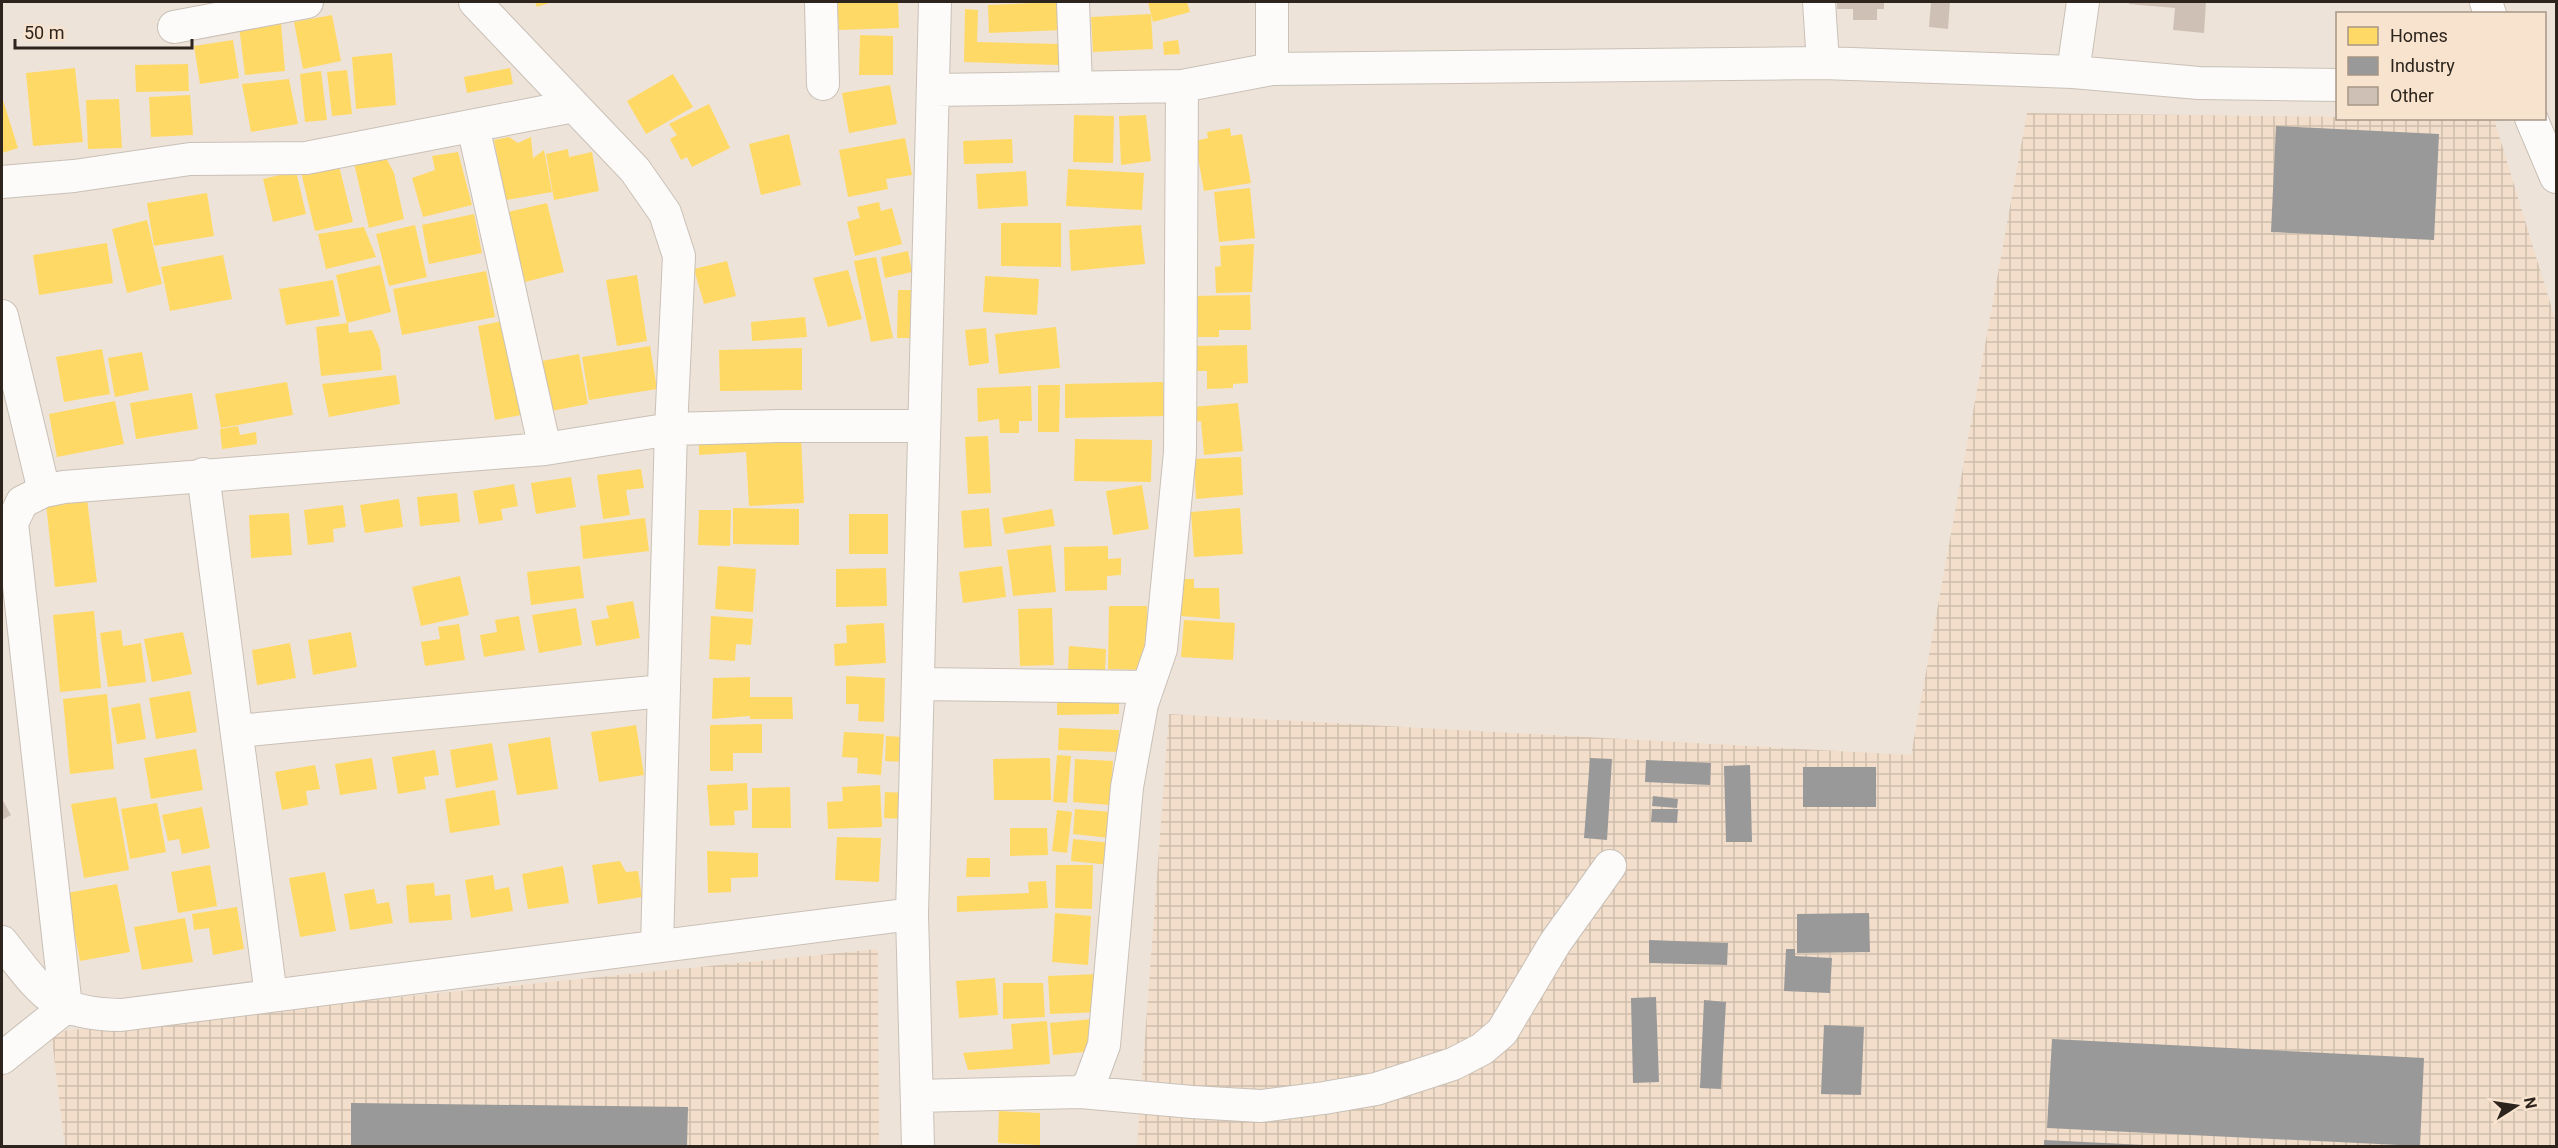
<svg xmlns="http://www.w3.org/2000/svg" width="2558" height="1148" font-family="Roboto,sans-serif">
<style>
.industrial{fill:url(#industrial-grid)}
.homes{fill:#ffd966}
.industry{fill:#999}
.building{fill:#cec0b5}
.lines{fill:none;stroke-linecap:round;stroke-linejoin:round}
.minor-casing{stroke:#c9c0b7;stroke-width:34}
.minor{stroke:#fcfbf9;stroke-width:32}
</style>
<defs>
<pattern id="industrial-grid" width="8" height="8" patternUnits="userSpaceOnUse" patternTransform="scale(1.5)"><rect width="8" height="8" fill="#f2deca"/><path d="M0 4h8M4 0v8" fill="none" stroke="#d0bead"/></pattern>
</defs>
<rect width="100%" height="100%" fill="#eee3d8"/>
<!-- industrial -->
<path class="industrial" d="M2027 113 2494 119 2556 322V1146H1137L1169 714 1911 755Z
M878 949 879 1146H65L51 1032Z"/>
<!-- homes -->
<path class="homes" d="M535 2H552L537 7Z
M837 2H898L899 28 839 30Z
M1062 2 1063 30 989 33 988 5Z
M1148 2H1187L1190 12 1153 22Z
M965 9 978 10 977 42 1060 44 1059 65 964 62Z
M1151 14 1153 49 1093 52 1091 17Z
M332 15 341 61 303 69 294 22Z
M281 23 285 71 245 75 239 26Z
M860 35 893 36V75H859Z
M233 40 239 78 200 84 194 46Z
M1178 40 1180 54 1164 55 1163 42Z
M392 53 396 105 356 109 352 57Z
M188 64 189 91 136 92 135 65Z
M75 68 83 142 33 146 26 73Z
M510 68 513 84 467 93 464 77Z
M347 70 352 114 332 116 327 72Z
M321 71 327 120 305 122 300 74Z
M673 74 693 107 646 134 627 101Z
M289 79 298 124 251 132 242 84Z
M890 85 897 124 849 133 842 93Z
M190 95 193 135 151 137 149 97Z
M2 97 18 148 2 153Z
M119 99 122 148 88 149 86 100Z
M709 104 730 148 692 167 687 157 681 160 670 139 677 135 669 124Z
M1074 115 1114 116 1113 163 1073 162Z
M1146 115 1151 161 1121 165 1119 116Z
M1230 128 1231 136 1242 134 1251 183 1204 191 1195 141 1208 138 1207 132Z
M789 134 801 185 761 195 749 144Z
M509 137 518 143 531 137 533 158 544 150 552 192 506 200 494 140Z
M905 138 912 175 886 179 888 189 848 197 839 150Z
M1012 139 1013 163 964 164 963 141Z
M568 149 569 157 592 152 599 191 554 200 546 154Z
M383 152 394 173 404 219 369 228 354 163Z
M458 152 472 205 423 217 412 178 435 170 432 156Z
M338 162 353 222 315 231 301 172Z
M1068 169 1144 173 1142 210 1066 206Z
M296 171 306 214 273 222 263 179Z
M1026 171 1028 206 978 209 976 174Z
M1250 188 1255 238 1219 242 1214 192Z
M207 193 214 236 154 246 147 203Z
M879 202 881 211 892 208 902 244 855 256 847 222 860 218 857 207Z
M547 203 564 272 525 282 508 212Z
M474 214 482 253 429 264 422 225Z
M147 220 162 284 127 293 112 229Z
M1001 223H1061V267L1001 266Z
M415 225 427 277 389 286 376 234Z
M1141 225 1145 264 1071 271 1069 230Z
M364 227 376 257 326 269 318 234Z
M107 243 113 283 39 295 33 255Z
M1254 244 1252 292 1216 293 1215 267 1221 266 1220 246Z
M908 251 912 272 885 278 881 257Z
M223 255 232 299 170 311 161 267Z
M876 257 893 338 871 342 854 261Z
M727 261 736 296 704 304 694 269Z
M380 265 391 312 347 323 336 275Z
M848 270 862 319 828 327 813 278Z
M486 271 495 317 402 335 393 289Z
M637 275 647 341 617 346 606 280Z
M985 276 1039 279 1037 315 983 312Z
M333 280 340 316 286 325 279 289Z
M898 290H914L912 338H897Z
M1250 295 1251 330H1219V337H1198V314H1192V296Z
M805 317 807 337 752 341 751 322Z
M503 321 521 415 495 420 478 326Z
M348 323 349 333 372 330 380 349 382 370 321 376 316 327Z
M1056 327 1060 368 999 374 995 334Z
M986 328 989 363 969 366 965 330Z
M1247 345 1248 383 1233 384V388L1207 389V371H1196L1195 346Z
M650 346 657 389 589 400 582 357Z
M802 348V390L720 391 719 350Z
M102 349 110 394 64 402 56 357Z
M142 352 149 390 115 397 108 358Z
M579 354 588 404 551 411 542 361Z
M396 375 400 404 329 417 322 384Z
M287 382 293 415 221 428 215 394Z
M1163 382 1164 416 1065 418V384Z
M1038 385H1060L1059 432H1038Z
M1031 386 1032 421H1019V433H1000L999 419 978 422 977 388Z
M192 393 198 429 136 439 130 403Z
M115 401 124 444 57 457 49 414Z
M1238 403 1243 451 1204 455 1201 421 1194 422 1193 407Z
M238 426 240 435 256 432 257 444 222 449 220 429Z
M801 436 804 503 749 506 746 452 699 455V441Z
M988 436 991 493 968 494 965 437Z
M1075 439 1152 440 1151 482 1074 481Z
M1241 457 1243 495 1196 499 1194 459Z
M641 469 644 488 626 490 630 515 603 519 597 475Z
M571 477 576 507 536 514 531 483Z
M514 484 518 506 501 509 503 520 479 524 473 491Z
M1142 485 1149 529 1113 535 1106 491Z
M457 493 460 522 420 526 417 497Z
M87 499 97 582 55 587 46 504Z
M399 499 403 527 365 533 360 505Z
M343 505 346 527 333 529 334 542 308 545 304 510Z
M733 508 799 509V545L733 544Z
M989 508 992 546 964 548 961 511Z
M1240 508 1243 554 1194 557 1191 512Z
M1052 509 1055 526 1005 534 1002 518Z
M699 510H731L730 546 698 545Z
M289 513 292 555 251 558 249 515Z
M849 514H888V554H849Z
M645 518 649 551 583 559 580 526Z
M1051 545 1056 592 1013 596 1007 550Z
M1108 546V559L1121 558V575L1107 576V590L1065 591 1064 547Z
M580 566 584 598 531 605 527 572Z
M718 566 756 569 753 612 715 609Z
M1002 566 1006 597 963 603 959 572Z
M886 568 887 606 836 607V569Z
M460 576 469 615 421 626 412 587Z
M1180 579H1194V588H1219L1220 619 1180 616Z
M633 601 640 638 596 646 591 621 609 618 606 606Z
M1109 606H1147V670L1108 669Z
M576 608 582 645 539 653 532 615Z
M1052 608 1054 665 1020 666 1018 609Z
M94 611 101 688 60 692 53 615Z
M519 616 525 650 484 657 480 635 497 632 495 620Z
M711 616 753 619 751 645 736 644 735 661 709 659Z
M1184 620 1235 623 1233 660 1181 657Z
M884 623 886 663 835 666 834 644 847 643 846 625Z
M459 624 465 660 425 666 421 642 440 639 438 627Z
M121 630 123 646 141 643 146 682 108 687 100 633Z
M183 632 192 674 152 682 144 639Z
M351 632 357 667 313 675 308 640Z
M290 643 296 678 257 685 252 650Z
M1069 646 1106 649 1105 673 1068 670Z
M846 676 885 678 884 722 858 721 859 704H846Z
M750 677V697H792L793 719H750V716L712 719 713 678Z
M190 691 197 732 156 739 149 698Z
M107 694 114 769 70 774 63 699Z
M1119 696V714L1057 715V697Z
M140 703 146 739 117 744 111 708Z
M762 724V753H733V771H710V725Z
M636 725 644 775 599 782 591 732Z
M1059 728 1119 730 1118 752 1058 750Z
M844 732 884 734 881 775 857 773 858 758 842 757Z
M886 736 904 737 903 762 885 761Z
M550 737 558 789 517 795 508 744Z
M492 743 498 780 456 788 450 750Z
M196 749 203 790 151 799 144 758Z
M435 750 439 775 424 777 426 789 398 794 392 757Z
M1057 755 1071 756 1067 803 1053 802Z
M372 758 377 789 340 795 335 764Z
M1050 758 1051 800H994L993 759Z
M1075 759 1113 761 1110 805 1073 802Z
M315 765 320 789 306 791 308 805 282 810 275 772Z
M747 783 748 810 734 811 735 825 710 826 707 785Z
M880 785 882 827 828 829 827 802 843 801 842 787Z
M790 787 791 828H752V788Z
M495 790 500 825 450 833 445 799Z
M885 792 905 793 904 819 884 818Z
M116 797 129 870 84 878 71 804Z
M157 803 166 852 130 859 121 809Z
M202 807 210 848 182 854 179 839 168 841 162 815Z
M1075 809 1112 812 1110 838 1073 834Z
M1057 810 1072 812 1067 853 1052 851Z
M1010 828H1047L1048 855 1010 856Z
M837 837 881 838 879 882 835 880Z
M1073 839 1112 843 1110 865 1071 861Z
M707 851 758 853V877L731 878V892L708 893Z
M967 858H990V877H966Z
M620 861 626 872 638 871 642 897 598 904 592 865Z
M210 865 217 906 178 913 171 872Z
M1056 865H1093L1092 909 1055 908Z
M563 866 569 903 528 909 522 874Z
M325 872 336 931 300 937 289 878Z
M493 875 495 890 509 887 513 911 471 918 465 880Z
M1046 881 1048 908 957 912V896L1029 893 1028 882Z
M434 883 435 896 450 894 452 920 409 923 406 885Z
M117 884 130 952 80 961 67 893Z
M374 889 377 904 389 902 393 923 350 930 344 894Z
M237 907 244 949 213 955 209 928 194 930 192 914Z
M1055 913 1091 916 1088 965 1052 962Z
M185 918 193 962 142 970 134 927Z
M1100 974 1102 1012 1050 1014 1048 976Z
M995 978 998 1015 959 1018 956 981Z
M1003 983H1043L1045 1017 1003 1019Z
M1092 1019 1095 1051 1053 1055 1050 1023Z
M1047 1021 1050 1064 968 1070 963 1053 1013 1049 1011 1024Z
M999 1111 1040 1113V1145L998 1143Z"/>
<!-- industry -->
<path class="industry" d="M2276 126 2439 134 2434 240 2271 232Z
M1590 758 1612 759 1607 840 1584 838Z
M1646 760 1711 763 1710 785 1645 782Z
M1750 765 1752 842H1726L1724 766Z
M1803 767H1876V807H1803Z
M1653 796 1678 799 1677 808 1652 806Z
M1652 809H1678L1677 823 1651 822Z
M1869 913 1870 952 1797 953V914Z
M1649 940 1728 943 1727 965 1649 963Z
M1786 949H1795V956L1832 958 1830 993 1784 991Z
M1656 997 1659 1082 1633 1083 1631 998Z
M1704 1000 1726 1002 1721 1089 1700 1088Z
M1824 1025 1864 1027 1861 1095 1821 1094Z
M2052 1039 2424 1058 2420 1146 2047 1128Z
M351 1103 688 1107 687 1146H351Z
M2044 1140 2144 1145V1146H2044Z"/>
<!-- building -->
<path class="building" d="M1837 2H1884V9H1877V20H1853V9H1837Z
M1931 2H1950L1948 29 1929 27Z
M2129 2H2206L2204 33 2173 30 2175 8 2129 4Z
M2 799 11 815 2 820Z"/>
<g class="lines">
<defs>
<path id="minor" d="M475 2 635 170 665 213 679 256 671 429 657 946
M821 2 823 84
M1073 2 1076 87
M1819 2 1823 63
M2486 2 2490 14
M174 27 307 2
M1272 69V2
M2073 72 2083 2
M933 90 1182 86 1272 69 1823 63 2073 72 2199 83 2338 85
M2531 118 2556 177
M473 126 545 449
M2 182 74 176 190 159 306 158 574 106
M2 316 44 491
M203 474 271 996
M918 684 1147 687
M237 731 664 691
M2 942C42 992 51 1014 121 1015L912 914
M2 1058 66 1007 12 523 22 502 44 491 64 487 545 449 671 429 779 426H924
M1081 1092 1090 1083 1104 1045 1127 787 1142 704 1161 649 1180 452 1182 86
M917 1096 1081 1092 1192 1102 1261 1106 1324 1098 1376 1089 1453 1064 1482 1049 1502 1032 1555 943 1610 866
M918 1146 912 914 935 2"/>
</defs>
<!-- minor casing -->
<use href="#minor" class="minor-casing"/>
<!-- minor -->
<use href="#minor" class="minor"/>
</g>
<!-- border -->
<rect width="2558" height="1148" fill="none" stroke="#2d251d" stroke-width="6"/>
<!-- legend -->
<rect x="2336" y="12" width="210" height="108" fill="#f8e3ce" stroke="#a79787" stroke-width="1.5"/>
<rect x="2348" y="27" width="30" height="18" fill="#ffd966" stroke="#a79787" stroke-width="1.5"/>
<text x="2390" y="42" font-size="18" fill="#2d251d">Homes</text>
<rect x="2348" y="57" width="30" height="18" fill="#999999" stroke="#a79787" stroke-width="1.5"/>
<text x="2390" y="72" font-size="18" fill="#2d251d">Industry</text>
<rect x="2348" y="87" width="30" height="18" fill="#cec0b5" stroke="#a79787" stroke-width="1.5"/>
<text x="2390" y="102" font-size="18" fill="#2d251d">Other</text>
<!-- north arrow -->
<g transform="translate(2516 1106) rotate(78)" stroke="#f8e3ce" stroke-width="4.5" paint-order="stroke">
<path d="M0-4.5L10 22L0 15L-10 22Z" fill="#2d251d"/>
<text y="-9" font-size="16" font-weight="bold" text-anchor="middle" fill="#2d251d">N</text>
</g>
<!-- scale -->
<path d="M15 39v9h177v-9" fill="none" stroke="#2d251d" stroke-width="3"/>
<text x="24" y="39" font-size="18" fill="#2d251d" stroke="#f8e3ce" stroke-width="4.5" paint-order="stroke">50 m</text>
</svg>
